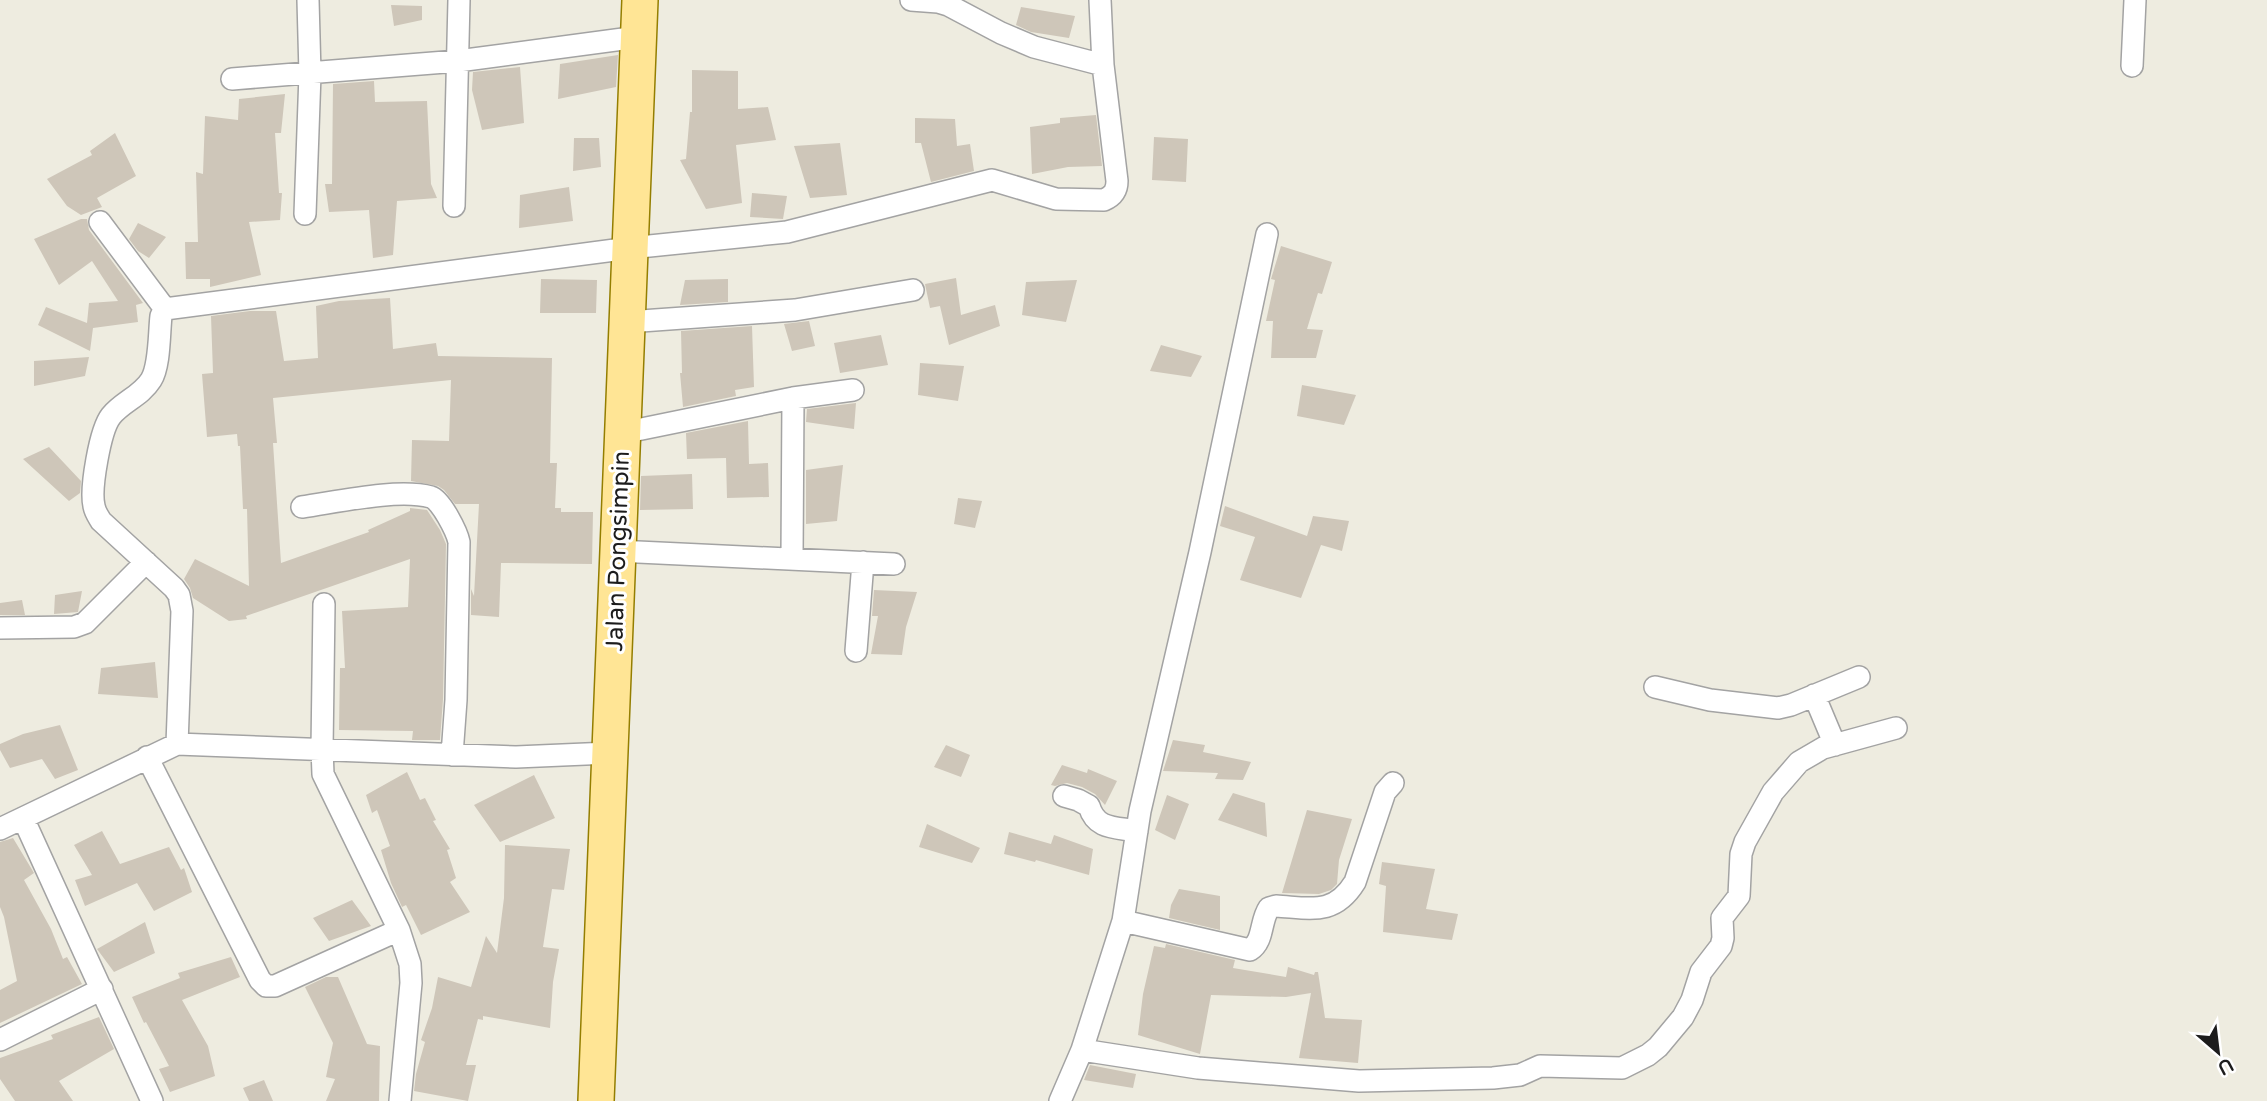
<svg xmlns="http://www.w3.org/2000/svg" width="2267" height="1101" font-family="'Varela Round',sans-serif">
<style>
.building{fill:#cec6b9}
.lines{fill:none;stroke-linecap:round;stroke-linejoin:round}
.minor-casing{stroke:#a3a3a3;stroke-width:24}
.primary-casing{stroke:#947e00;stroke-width:38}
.minor{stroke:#fff;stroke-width:21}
.primary{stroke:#ffe595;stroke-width:35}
.labels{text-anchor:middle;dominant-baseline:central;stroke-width:6;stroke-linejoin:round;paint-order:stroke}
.street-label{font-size:24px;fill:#1c1c1c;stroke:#fff}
</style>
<rect width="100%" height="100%" fill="#eeece0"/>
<!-- building -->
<path class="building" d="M391 5 422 6V20L394 26Z
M1021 7 1075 16 1069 38 1031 32 1016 25Z
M618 55 616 87 558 99 560 64Z
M520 67 524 123 482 130 472 90 473 72Z
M692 70 738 71V109L768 107 776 140 736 145 742 203 706 209 680 160 686 159 690 112H692Z
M374 81 375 102 427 101 431 184 437 198 397 201 393 255 373 258 369 210 329 212 325 184H332L333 84Z
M285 94 281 133H275L279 193H282L280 220 249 222 261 275 210 287V279H186L185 242H198L196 172 203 174 205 116 238 120 239 99Z
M1096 115 1102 166 1068 167 1032 174 1030 127 1060 123V118Z
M915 118 955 119 957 146 970 144 974 171 931 182 921 143H915Z
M115 133 136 176 97 198 102 207 81 215 67 206 47 179 92 155 90 151Z
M1154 137 1188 139 1186 182 1152 180Z
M574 138H599L601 167 573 171Z
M840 143 847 195 810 198 794 146Z
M569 187 573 221 519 228 520 195Z
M752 193 787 196 783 219 750 217Z
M81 219H87L89 230 143 303 136 305 138 322 93 328 90 351 38 325 46 307 87 323 89 303 118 301 92 261 59 285 34 239Z
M138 223 166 237 149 258 138 251 129 239Z
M1281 246 1332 262 1322 294 1318 293 1307 329 1323 330 1316 358H1271L1273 321H1266L1275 280 1271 279Z
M956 278 961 315 995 305 1000 326 949 345 940 306 930 308 925 284Z
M541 279 597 280 596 313H540Z
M728 279V302L680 305 685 280Z
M1077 280 1066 322 1022 315 1026 282Z
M390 298 393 349 436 343 438 356 552 358 550 463H557L555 508H561V512H593L592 564 501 563 499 617 471 615V589L474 596 479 504H455L444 490 438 486 411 481 412 440 449 441 451 380 273 398 277 443H273L281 563 369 532 368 530 410 511V508L427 510 440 530 446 544 443 699 440 740H412L413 731 339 730 340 668H345L342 611 408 607 410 559 246 616 247 619 229 621 193 598 190 588 184 579 195 559 249 586 247 509H243L240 446H238L237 434 207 437 202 374 213 373 211 316 250 311H276L284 361 318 358 316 306 339 301Z
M809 321 815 346 792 351 784 324Z
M752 326 754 387 735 390 736 396 683 407 680 373H682L681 331Z
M881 335 888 365 840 373 834 343Z
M1161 345 1202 356 1191 377 1150 371Z
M89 357 85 376 34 386V361Z
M920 363 964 366 958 401 918 395Z
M1302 385 1356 395 1344 425 1297 416Z
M856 403 854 429 806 422 807 409Z
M748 421 749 464 768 463 769 497 727 498 726 458 687 459 686 433Z
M49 447 81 481 80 493 69 501 23 459Z
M843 465 837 521 806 524V470Z
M692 474 693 509 640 510 641 476Z
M958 498 982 501 975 528 954 524Z
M1225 506 1307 536 1313 516 1349 521 1342 551 1321 545 1301 598 1240 580 1255 537 1220 526Z
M874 590 917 592 906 627 902 655 871 654 878 616H872Z
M82 591 78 612 54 614 55 595Z
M22 600 25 615H0V603Z
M155 662 158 698 98 694 101 668Z
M60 725 78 770 55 779 42 759 10 768 0 750V744L23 734Z
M1173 740 1205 745 1203 752 1251 762 1243 780 1215 779 1218 773 1163 771Z
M946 745 970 755 961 777 934 767Z
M1062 765 1087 773 1088 769 1117 781 1105 805 1095 794 1082 787 1067 783 1055 786 1051 785Z
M407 772 420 800 425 798 436 820 433 821 450 849 447 850 456 878 450 882 470 912 421 935 406 905 402 907 391 883 381 850 390 846 377 810 372 813 366 795Z
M534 775 555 818 500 842 474 805Z
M1233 793 1265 803 1267 837 1218 820Z
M1167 795 1189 804 1175 840 1155 830Z
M1307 810 1352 819 1339 860 1337 884 1331 890 1319 894 1282 893Z
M927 824 980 848 972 863 919 847Z
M102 831 120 864 169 847 181 870 184 868 192 892 154 911 137 883 85 906 75 880 92 875 74 845Z
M1009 832 1051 844 1054 835 1093 849 1089 875 1036 860 1035 862 1004 854Z
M13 838 34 873 24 880 51 929 63 959 67 957 82 984 0 1023V990L17 981 4 917 0 907V842Z
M505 845 570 849 564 890 552 889 543 947 559 949 553 982 550 1028 483 1016V1020L478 1019 466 1065H476L468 1101 414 1091 416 1074 425 1042 421 1040 432 1008 438 977 471 987 486 936 497 953 504 898Z
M1382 862 1435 869 1426 909 1458 914 1452 940 1383 932 1386 886 1379 884Z
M1179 889 1220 896V930L1169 918 1171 905Z
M352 900 371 926 329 941 313 918Z
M145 922 155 953 114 972 97 949Z
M1166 944 1235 960 1233 968 1286 977 1288 967 1314 975 1315 972H1318L1325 1018 1362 1020 1358 1063 1299 1058 1311 993 1286 997 1211 995 1200 1054 1138 1035 1143 994 1154 946 1165 948Z
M231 957 240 977 182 1000 208 1046 215 1076 170 1092 159 1069 169 1066 146 1022 144 1023 132 997 180 978 178 973Z
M326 977H338L367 1044 380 1046 379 1101H326L335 1079 326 1077 333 1043 305 987Z
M99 1017 114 1049 59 1081 73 1101H15L0 1079V1058L53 1039 51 1035Z
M1090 1065 1136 1074 1133 1088 1084 1080Z
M264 1080 273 1101H249L243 1088Z"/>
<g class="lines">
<defs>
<path id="minor" d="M1100 0 1103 65
M2132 66 2135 0
M232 79 458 61 638 37
M454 206 459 0
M305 214 310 74 308 0
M100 222 165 309
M627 322 795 310 913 290
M622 433 793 398
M302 507C337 502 398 488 431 497 441 500 457 532 459 542L456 700 452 755
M617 551 894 564
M792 558 793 398 853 390
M324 604 322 749 323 774 399 930 410 964 411 983 400 1101
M0 628 74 627 85 623 146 562
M856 651 863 562
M1655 687 1710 700 1778 708 1791 705 1859 677
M1814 695 1835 745
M177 744 182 611 179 595 174 588 101 521C98 516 95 512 94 506 90 489 100 430 111 416 122 402 141 396 151 380 160 366 159 333 161 316L165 309 630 248 787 232 992 180 1056 199 1104 200C1113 196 1117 191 1117 181L1103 65 1034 47 1001 33 948 5 938 2 911 0
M147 757 260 980 266 986H275L399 930
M1064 796 1078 800 1089 806C1096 830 1115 827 1137 831
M23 818 152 1101
M0 829 177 744 516 757 609 753
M1123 921 1250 950C1264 941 1260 921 1269 908L1276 906C1311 908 1334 916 1355 882L1385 792 1393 783
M0 1040 102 989
M1082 1050 1198 1068 1359 1081 1493 1078 1520 1075 1540 1066 1622 1068 1648 1055 1658 1047 1683 1017 1692 1000 1701 972 1721 946 1723 938 1722 918 1739 896 1741 854 1745 842 1773 792 1799 762 1823 748 1896 728
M1060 1101 1082 1050 1123 921 1140 811 1200 552 1267 234"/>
<path id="primary" d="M596 1101 640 0"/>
</defs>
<!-- minor casing -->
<use href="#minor" class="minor-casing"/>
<!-- primary casing -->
<use href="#primary" class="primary-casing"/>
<!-- minor -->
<use href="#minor" class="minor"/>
<!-- primary -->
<use href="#primary" class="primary"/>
</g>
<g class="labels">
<!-- street labels -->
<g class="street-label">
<text transform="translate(618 551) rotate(-88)">Jalan Pongsimpin</text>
</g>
</g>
<!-- north arrow -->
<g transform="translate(2218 1052) rotate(152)" stroke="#ffffff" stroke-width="5" paint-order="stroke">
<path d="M0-5L12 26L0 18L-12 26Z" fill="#1c1c1c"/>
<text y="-10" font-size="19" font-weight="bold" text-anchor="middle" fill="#1c1c1c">U</text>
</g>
</svg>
